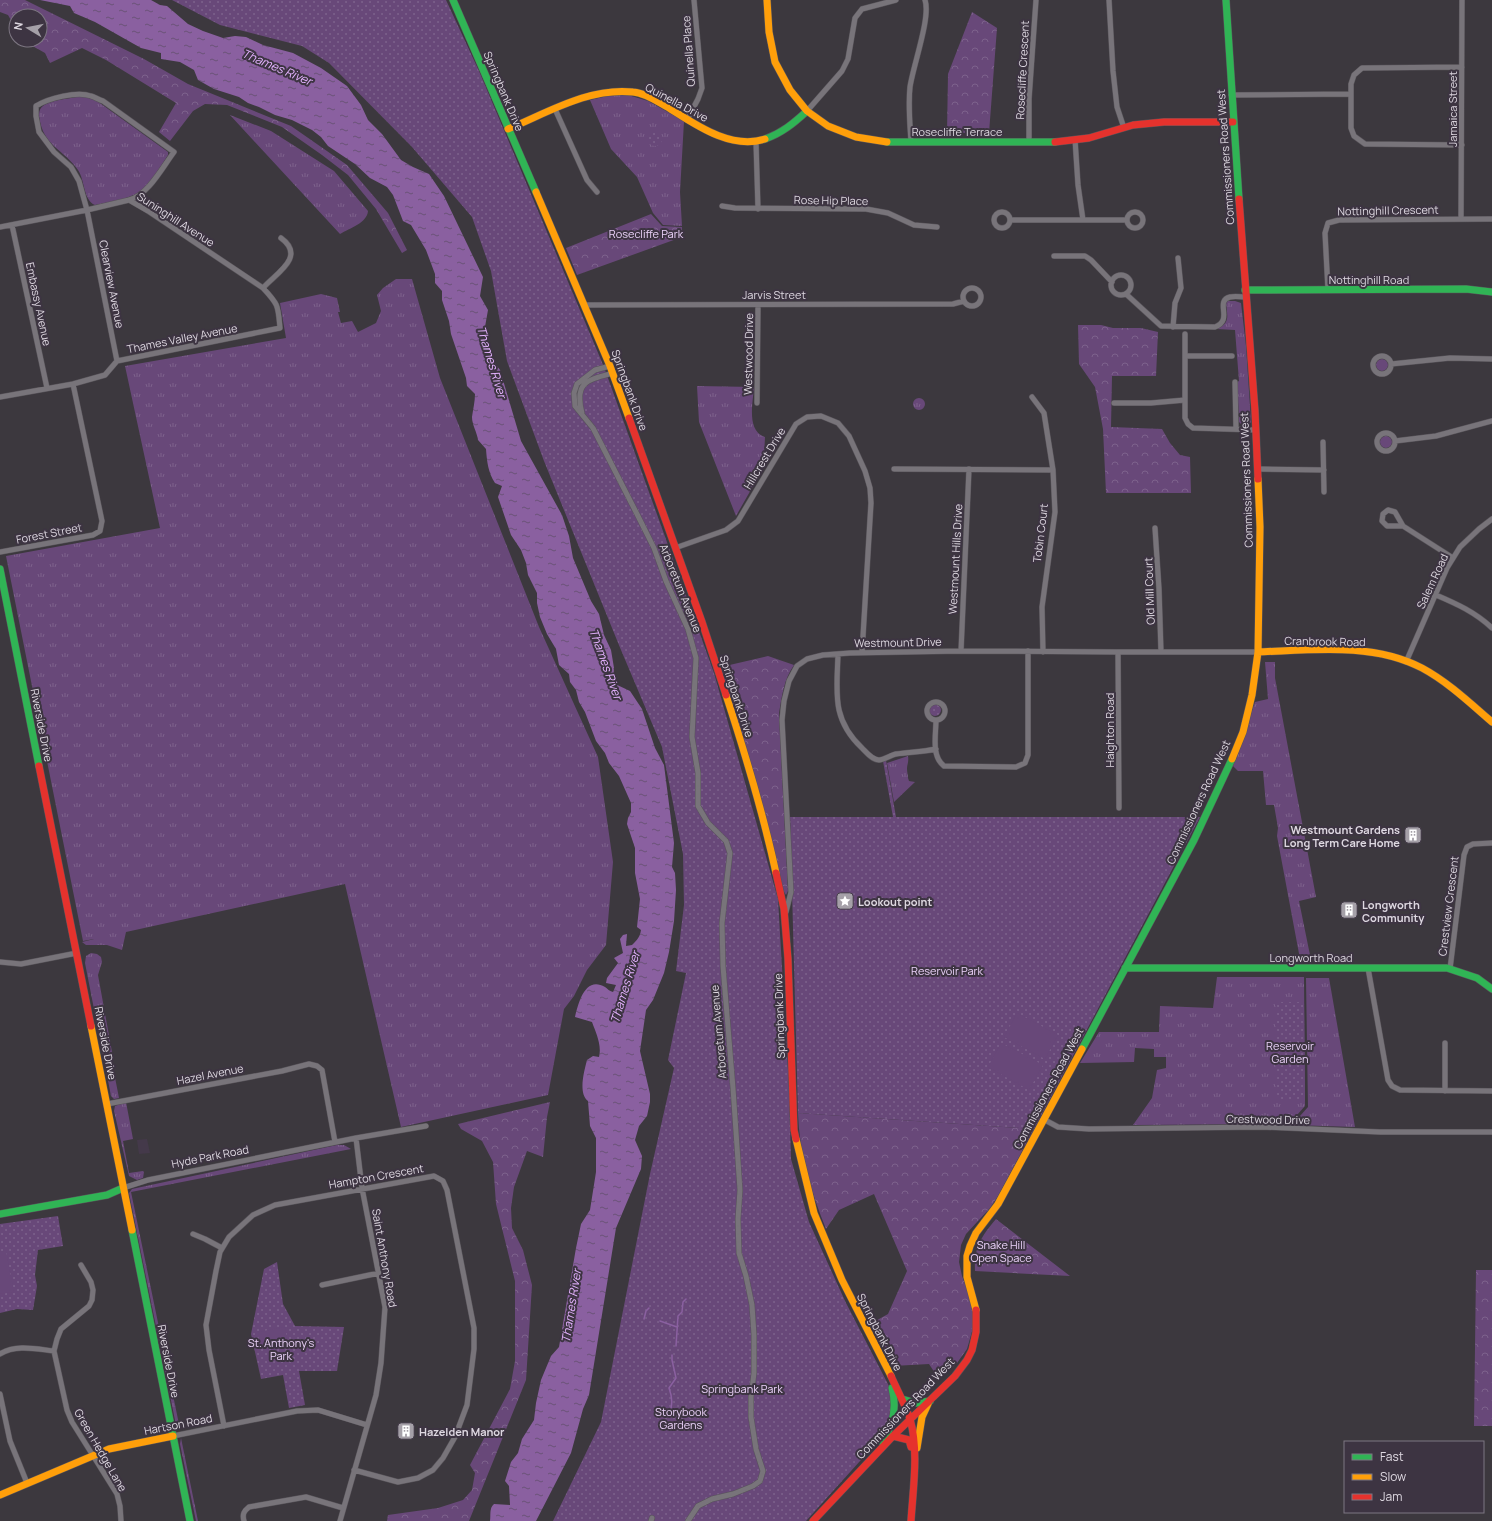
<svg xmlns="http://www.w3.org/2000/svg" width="1492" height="1521" font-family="Manrope,sans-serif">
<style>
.built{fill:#44394a}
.grass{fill:url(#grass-tufts)}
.forest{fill:url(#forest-crowns)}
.park{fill:url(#park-dots)}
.pitch{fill:#684879}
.water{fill:url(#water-ripples)}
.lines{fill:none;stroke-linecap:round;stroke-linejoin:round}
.stream{stroke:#8a60a0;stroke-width:1.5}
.street-casing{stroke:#58545a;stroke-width:6}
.fast-casing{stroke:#58545a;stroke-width:8}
.slow-casing{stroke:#58545a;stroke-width:8}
.jam-casing{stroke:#58545a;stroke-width:8}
.street{stroke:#78747a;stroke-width:5}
.fast{stroke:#30b455;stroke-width:7}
.slow{stroke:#ff9f0a;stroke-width:7}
.jam{stroke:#e5322d;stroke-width:7}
.labels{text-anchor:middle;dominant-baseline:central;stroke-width:4;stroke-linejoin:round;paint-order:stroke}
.street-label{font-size:11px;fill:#ded8e1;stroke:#3d3442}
.park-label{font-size:11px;fill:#ebd2f9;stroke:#3d3442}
.poi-label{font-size:11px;font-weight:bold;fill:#ded8e1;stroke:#3d3442;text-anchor:start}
.water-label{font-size:12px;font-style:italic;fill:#e4b2ff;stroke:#3d3442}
</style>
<defs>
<pattern id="grass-tufts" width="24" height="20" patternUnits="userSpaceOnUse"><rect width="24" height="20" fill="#684879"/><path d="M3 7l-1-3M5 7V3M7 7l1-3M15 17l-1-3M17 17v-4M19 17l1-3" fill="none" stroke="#7d628c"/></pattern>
<pattern id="forest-crowns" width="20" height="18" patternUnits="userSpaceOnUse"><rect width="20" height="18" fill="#684879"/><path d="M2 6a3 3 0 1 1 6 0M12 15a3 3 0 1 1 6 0" fill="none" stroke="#7d628c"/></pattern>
<pattern id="park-dots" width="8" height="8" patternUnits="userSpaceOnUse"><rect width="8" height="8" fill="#684879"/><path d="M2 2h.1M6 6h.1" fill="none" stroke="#7d628c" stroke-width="1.8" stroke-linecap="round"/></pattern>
<pattern id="water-ripples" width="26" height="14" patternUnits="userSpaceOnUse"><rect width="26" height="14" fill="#8a60a0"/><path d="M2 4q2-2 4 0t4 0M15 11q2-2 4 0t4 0" fill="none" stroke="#6a5277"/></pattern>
</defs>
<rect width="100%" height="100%" fill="#3c383e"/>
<!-- built -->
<path class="built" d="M147 1139 150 1153 139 1154 137 1140Z"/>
<!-- grass -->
<path class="grass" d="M612 95H628L648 101 684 121 680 192 682 226 663 225 653 213 637 177 611 149 590 100Z
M76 97H86L97 101 168 152V155C160 167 151 184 139 192 127 200 109 202 95 205 83 200 85 180 78 170 64 149 43 147 39 116 39 111 40 107 46 104 54 100 66 99 76 97Z
M230 115 271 131 334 171 368 211C367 223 350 228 340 234Z
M396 279H412L440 378 539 627 598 757 613 862 606 945 587 970 574 996 564 1009 548 1095 401 1127 345 884 126 932 122 950 107 945H86L82 942 94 939 83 941 6 556 160 528 125 366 286 338 280 303 321 294 337 298 340 312H338L341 323 352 321 358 332 376 323 381 311 377 295 383 288Z
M1228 301H1235L1241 303 1246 346 1251 422 1248 426H1243L1239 422 1237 382 1239 381 1235 330 1217 329C1231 322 1227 316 1226 302Z
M1376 365a6 6 0 1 1 12 0a6 6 0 1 1-12 0Z
M697 386 754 387C753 402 746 431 765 437L764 455 769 458 736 516 699 422Z
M913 404a6 6 0 1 1 12 0a6 6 0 1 1-12 0Z
M1380 442a6 6 0 1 1 12 0a6 6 0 1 1-12 0Z
M1265 662H1275V678L1316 897 1299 901 1311 960 1300 959 1277 836 1278 828 1274 805H1266L1263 771H1238L1233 766 1255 702 1268 699Z
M908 756C909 762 907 764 907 769 907 772 908 775 908 778L909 781 915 782 894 802 887 763Z
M91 953 97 954 101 957 102 962 98 975 112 1052H110L119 1098 114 1099 111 1096 85 963 86 956Z
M1217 977H1304L1305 1106 1289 1124 1133 1125 1152 1098 1157 1070 1166 1068V1057H1154V1049L1135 1048 1134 1062 1080 1063 1099 1032H1159L1160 1006 1213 1008Z
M1306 978H1329L1355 1127 1292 1125 1308 1107Z
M126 1102 133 1139 123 1141 129 1173 143 1171 144 1172 143 1178 137 1180 129 1176 114 1111 115 1106Z
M337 1145H344L351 1149 131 1192 180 1429 176 1425 129 1193 132 1189Z
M181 1438 198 1521H196L180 1444Z"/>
<!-- forest -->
<path class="forest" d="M0 0H25L144 59 188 84 291 126 347 165 388 213 407 250 402 253 376 209 348 175 322 155 282 127 227 105 205 104 193 111 170 141 159 132 176 103 106 60 82 48 50 63 45 53 22 40H40V16H16V29L8 15 0 12Z
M972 12 997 28 989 133H947L948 74Z
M651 214 662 226 682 227V237L577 275 566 248Z
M1078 325H1101L1113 328H1141L1158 332 1156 376H1112L1111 427 1162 429 1170 443 1180 455 1190 457 1191 493H1106L1103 429 1095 387 1079 364Z
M768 656 794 665C784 679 782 696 779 713L788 891 786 895 784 892 746 748 721 667Z
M550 1102 547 1117 543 1157 527 1151 514 1187 511 1208 512 1228 523 1250 532 1285 526 1380 469 1521H387L388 1515 438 1508 463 1500 472 1490 475 1473 470 1465 510 1389 515 1361V1281L496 1204 493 1162 482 1141 461 1129 458 1124Z
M798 1113 1034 1129 998 1196 990 1208 966 1234 961 1245 959 1262 962 1276 974 1307 973 1328 967 1349 957 1363 939 1379 929 1364 893 1366 872 1323 888 1314 907 1271 874 1194 839 1210 826 1229C811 1192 799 1152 798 1113Z
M996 1219 1070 1276 975 1271C974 1247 981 1237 996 1219Z
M1476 1270H1492V1426H1474Z"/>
<!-- park -->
<path class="park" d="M172 0H446L479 71 604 367 714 673 778 899 789 1087 791 1159 809 1222 846 1303 890 1388 892 1415 878 1441 806 1521H553L601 1422 650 1174 674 1068 668 1060 686 973 676 971 684 905 683 854 662 747 621 650 544 461 507 361 491 271 472 217 412 147 329 63 302 46 220 25Z
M648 139a7 7 0 1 1 14 0a7 7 0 1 1-14 0Z
M929 710a6 6 0 1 1 12 0a6 6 0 1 1-12 0Z
M886 760 896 817H1200L1034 1129 798 1113 790 817H893L883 761Z
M1276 1002H1304L1305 1101H1276Z
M58 1216 63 1246 38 1250 35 1275 37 1286 33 1310 17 1309 0 1313V1224Z
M277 1262 283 1304 295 1326 344 1327 337 1371H299L305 1405 289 1408 283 1375 261 1379 251 1334 264 1269Z"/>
<!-- pitch -->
<path class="pitch" d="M1017 1013 1058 1035 1045 1059 1004 1037Z
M1001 1043 1043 1065 1029 1090 988 1067Z
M6 1251 14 1292 0 1294V1252Z
M285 1327 287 1338 260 1344 258 1332Z"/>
<!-- water -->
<path class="water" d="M40 0H151L160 5 167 6 188 24 203 31 223 38 235 36 246 37 263 45 293 53 321 68 347 86 361 105 368 120 382 134 401 160 413 167 429 174 444 196 483 277 480 296 488 310 483 338 486 351 500 370 521 441 562 515 569 536 573 558 591 601 599 614 604 635 611 650 614 668 613 683 630 691 642 709 655 748 664 765 674 843 672 867 675 873 676 890 674 921 669 952 664 973 653 1000 646 1010 640 1051 650 1094V1102L647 1116 639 1126 635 1140 642 1156 641 1169 616 1228 589 1395 583 1409 571 1453 536 1521H490C491 1515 489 1508 494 1504L510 1505 509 1486 505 1481 511 1462 518 1453 522 1439 534 1420 536 1403 541 1380 551 1356 559 1347 576 1248 581 1224 590 1210 596 1172V1138L590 1126 588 1101C578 1093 584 1072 587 1060L593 1056 599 1057C602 1045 596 1033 592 1022L575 1017C578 1004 585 975 605 987 608 989 609 991 613 992L616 985 606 983 607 978 618 963 614 958 623 953 620 939 623 935 627 934 626 946 632 945C637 940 640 937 641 930L637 927 640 899 635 873V848L627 824 628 818 631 812V803L619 776 609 763 605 753 596 741 585 712 579 702 576 690 570 682 569 674 559 665 556 649 547 634 540 617 537 603V593L528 575 526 563 521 550 511 535 498 497 502 486 495 483C488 472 487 462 486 449L478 440C477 432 472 425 472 417 473 409 475 402 475 394L467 386 466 378 451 334 449 321 442 300V291L435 283V274L426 250 411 225 403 221 393 195 387 187 370 178 355 164 328 146 321 137 312 130 292 120 275 115 259 107 248 103 239 97 214 89 198 80 194 70 180 62 161 59V53L141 48 95 22 74 13 70 6Z"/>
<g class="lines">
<!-- stream -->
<path class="stream" d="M644 1319 646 1311 649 1308
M660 1321 677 1327
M676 1346 678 1316 682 1312 683 1302 686 1299
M669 1414C673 1406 672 1396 669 1388L676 1378 672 1360V1355"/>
<defs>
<path id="street" d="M1109 0 1113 71 1117 107 1124 128
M1231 95 1351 94
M555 109 587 180 597 192
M807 111 842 71 848 59 855 18 862 9 896 0
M687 120 698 99 702 88 694 0
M1075 139 1078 185 1083 220
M756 142 758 209
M911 142C910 124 908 105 910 87 913 66 931 17 925 0
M1029 142V99L1036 0
M1462 145 1365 144 1354 136 1351 128V84L1354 75 1362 68 1462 67
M722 206 735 208 866 209 888 213 914 225 937 227
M1127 220a8 8 0 1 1 16 0a8 8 0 1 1-16 0Z
M994 220a8 8 0 1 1 16 0a8 8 0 1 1-16 0Z
M1461 219 1462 0
M1010 220H1126
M12 225 47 388
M0 227 87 210 129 200 148 211 263 288C279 305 278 306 280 328L117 361 105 375 73 384 0 397
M1054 256H1085L1091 260 1112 282
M1111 285a10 10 0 1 1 20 0a10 10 0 1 1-20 0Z
M263 288C275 274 307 257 281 238
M963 297a9 9 0 1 1 18 0a9 9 0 1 1-18 0Z
M1328 290 1325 233 1328 223 1339 220 1492 219
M1126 294 1161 326 1215 327C1234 320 1214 301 1230 297 1235 296 1241 297 1246 297
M584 305 953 304 964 301
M1173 327 1175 303 1181 288 1178 258
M1185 334V418L1188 424 1193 428 1256 430
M1185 356H1232
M1373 365a9 9 0 1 1 18 0a9 9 0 1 1-18 0Z
M117 361 87 210 79 181 71 167 54 152 39 132 36 116V106C49 98 77 91 91 96 95 97 99 100 103 101L174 152C162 168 148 195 129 200
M1391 364 1450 358 1492 359
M610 366 595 370 577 384 574 393 575 406 593 428 638 516 654 548 666 581 688 629 696 658 692 737 698 773V806L708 823 726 841 730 853 722 923 723 966 733 1088 740 1190 738 1219 739 1253 746 1276 752 1305 754 1335V1373L751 1397V1417L756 1449 763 1471 760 1481 753 1486 733 1494 712 1499 698 1506 688 1521
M1235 382 1236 429
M1032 397 1044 413 1053 470 1055 512 1042 607 1043 652
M757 403 758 305
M1114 403H1151L1185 400
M582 413C574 382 587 380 613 373
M1377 442a9 9 0 1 1 18 0a9 9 0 1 1-18 0Z
M1395 441 1436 436 1492 421
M1323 442 1324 492
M894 469 1053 470
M1258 469 1324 470
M1403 526 1395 512 1388 510 1383 514 1382 521 1387 526H1403L1453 558
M1155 528 1159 589 1161 652
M675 548 726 530 738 521 796 424 807 417 821 416 838 423 849 436 865 471 870 488 871 503 862 653
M0 552 93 535 100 531 102 521 73 384
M1436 595C1457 604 1475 612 1492 628
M961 651 969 469
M1118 652 1119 808
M838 654C837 692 831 719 862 748 866 752 872 760 879 760 884 760 891 755 896 754 909 752 922 752 936 749
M1406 662 1447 568 1460 547 1479 529 1492 519
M927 711a9 9 0 1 1 18 0a9 9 0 1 1-18 0Z
M936 720C936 735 931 756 944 766L1016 767 1025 763 1028 755V651
M786 912 791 892 782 720 784 701 789 681 797 666 807 659 823 655 850 653 961 651 1118 652H1258
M0 962 21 964 77 953
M1368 968 1388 1080 1392 1086 1400 1090 1492 1091
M1450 969 1464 855 1467 847 1473 844 1492 843
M1445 1091V1043
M107 1104 282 1071 309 1064 317 1066 322 1070 335 1142
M1045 1120 1058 1127 1089 1129 1262 1127 1380 1132H1492
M123 1188 148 1180 356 1138 426 1126
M193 1234 205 1239 222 1248
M81 1265 91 1282 93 1290 92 1300 89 1306 61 1329 57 1339 54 1351 67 1410 72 1422 117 1494 120 1506 121 1521
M322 1285 379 1273
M0 1354C16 1344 36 1349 54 1351
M0 1394 10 1441 27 1483
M224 1426 209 1350 206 1325 216 1271 220 1252 229 1237 253 1215 275 1205 434 1176 443 1181 447 1190 474 1328V1349L467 1405 455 1437 443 1458 433 1470 418 1478 398 1482 354 1470
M173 1436 297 1411 318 1410 367 1425
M244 1521C242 1514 244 1511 249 1507L306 1497 343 1508
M340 1521 376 1395 381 1363 385 1307 362 1188 356 1138
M651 1521 652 1518"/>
<path id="fast" d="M453 0 536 192
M1226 0 1239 199
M765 139C782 133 794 123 807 111
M887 142H1055
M1245 290 1466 289 1492 292
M0 569 39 766
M1125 968H1447L1477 978 1492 989
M1082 1049 1194 840 1232 759
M0 1214 107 1195 123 1188
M132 1230 190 1521
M902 1399 916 1403 930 1401
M882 1442C894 1425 897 1408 892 1388"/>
<path id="slow" d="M767 0 769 32 775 62 790 90 807 111 828 126 856 137 887 142
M508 129C547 113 589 87 633 92 646 93 658 102 669 108 696 125 731 150 765 139
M536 192 610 366 629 418
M1258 652C1311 650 1373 642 1422 668 1448 682 1470 703 1492 722
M726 695C745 753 763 813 776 873
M1232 759 1243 732 1252 695 1258 652 1260 527 1258 479
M91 1026 132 1230
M796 1139 814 1213 842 1280 891 1376
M976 1310 967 1277V1256L970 1246 976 1233 998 1204 1082 1049
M917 1448 922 1417 928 1404
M0 1495 109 1449 173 1436"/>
<path id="jam" d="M1055 142 1089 138 1133 125 1164 122H1233
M1239 199 1255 411 1258 479
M629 418 702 622 726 695
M39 766 91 1026
M776 873 784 909 788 959 794 1130 796 1139
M891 1376C897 1390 905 1404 910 1419 919 1450 913 1489 911 1521
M893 1436 909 1440 911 1447
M813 1521 893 1436 955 1376 967 1360 972 1350 976 1332V1310"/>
</defs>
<!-- street casing -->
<use href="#street" class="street-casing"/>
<!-- fast casing -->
<use href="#fast" class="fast-casing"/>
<!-- slow casing -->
<use href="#slow" class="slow-casing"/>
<!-- jam casing -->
<use href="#jam" class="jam-casing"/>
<!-- street -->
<use href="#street" class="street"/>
<!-- fast -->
<use href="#fast" class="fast"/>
<!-- slow -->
<use href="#slow" class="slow"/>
<!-- jam -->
<use href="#jam" class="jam"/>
</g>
<!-- icons -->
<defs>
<symbol id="building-square" viewBox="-11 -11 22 22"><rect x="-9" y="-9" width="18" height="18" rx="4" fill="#a5a0a8" stroke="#3d3442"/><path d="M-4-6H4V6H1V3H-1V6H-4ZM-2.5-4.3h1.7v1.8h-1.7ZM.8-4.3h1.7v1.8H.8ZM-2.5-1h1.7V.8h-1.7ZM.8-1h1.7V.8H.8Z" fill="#fff"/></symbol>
<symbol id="sight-square" viewBox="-11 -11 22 22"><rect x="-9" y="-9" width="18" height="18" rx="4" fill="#a5a0a8" stroke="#3d3442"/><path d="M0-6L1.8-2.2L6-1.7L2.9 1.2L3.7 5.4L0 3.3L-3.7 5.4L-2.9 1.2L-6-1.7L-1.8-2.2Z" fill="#fff"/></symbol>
</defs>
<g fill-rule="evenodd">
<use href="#building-square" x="1403" y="825" width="20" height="20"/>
<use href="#sight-square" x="835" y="891" width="20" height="20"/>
<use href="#building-square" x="1339" y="900" width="20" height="20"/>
<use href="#building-square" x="396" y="1421" width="20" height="20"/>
</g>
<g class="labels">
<!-- street labels -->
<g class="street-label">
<text transform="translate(688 51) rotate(-94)">Quinella Place</text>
<text transform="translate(1022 70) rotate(-87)">Rosecliffe Crescent</text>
<text transform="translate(504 91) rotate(67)">Springbank Drive</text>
<text transform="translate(677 102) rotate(28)">Quinella Drive</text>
<text transform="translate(1452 109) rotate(-90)">Jamaica Street</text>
<text x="957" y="131">Rosecliffe Terrace</text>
<text transform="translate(1225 157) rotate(-94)">Commissioners Road West</text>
<text transform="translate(831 200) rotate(1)">Rose Hip Place</text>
<text transform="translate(1388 210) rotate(-1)">Nottinghill Crescent</text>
<text transform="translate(176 219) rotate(33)">Suninghill Avenue</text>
<text x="1369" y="279">Nottinghill Road</text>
<text transform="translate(112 284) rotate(79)">Clearview Avenue</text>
<text x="774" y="294">Jarvis Street</text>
<text transform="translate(39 304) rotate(78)">Embassy Avenue</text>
<text transform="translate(182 338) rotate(-11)">Thames Valley Avenue</text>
<text transform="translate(748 354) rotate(-89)">Westwood Drive</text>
<text transform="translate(630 390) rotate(70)">Springbank Drive</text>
<text transform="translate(764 458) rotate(-59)">Hillcrest Drive</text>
<text transform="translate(1246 480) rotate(-92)">Commissioners Road West</text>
<text transform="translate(49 533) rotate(-11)">Forest Street</text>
<text transform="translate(1040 533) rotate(-83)">Tobin Court</text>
<text transform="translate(955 559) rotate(-87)">Westmount Hills Drive</text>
<text transform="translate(1432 581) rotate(-65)">Salem Road</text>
<text transform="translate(681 588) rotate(68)">Arboretum Avenue</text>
<text transform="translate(1149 591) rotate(-92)">Old Mill Court</text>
<text transform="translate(1325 641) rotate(1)">Cranbrook Road</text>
<text transform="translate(898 642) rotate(-1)">Westmount Drive</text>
<text transform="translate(737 696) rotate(72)">Springbank Drive</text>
<text transform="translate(42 725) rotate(79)">Riverside Drive</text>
<text transform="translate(1109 730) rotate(-90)">Haighton Road</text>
<text transform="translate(1198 802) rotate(-65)">Commissioners Road West</text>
<text transform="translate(1448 906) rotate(-83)">Crestview Crescent</text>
<text x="1311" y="957">Longworth Road</text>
<text transform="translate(779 1016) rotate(-92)">Springbank Drive</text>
<text transform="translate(718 1032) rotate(-95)">Arboretum Avenue</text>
<text transform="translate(106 1043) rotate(79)">Riverside Drive</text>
<text transform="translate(210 1074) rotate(-11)">Hazel Avenue</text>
<text transform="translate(1048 1088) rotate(-62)">Commissioners Road West</text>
<text transform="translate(1268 1119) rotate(1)">Crestwood Drive</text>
<text transform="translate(210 1156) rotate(-11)">Hyde Park Road</text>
<text transform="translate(376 1176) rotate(-10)">Hampton Crescent</text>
<text transform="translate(385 1258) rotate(80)">Saint Anthony Road</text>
<text transform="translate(880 1332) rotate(63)">Springbank Drive</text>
<text transform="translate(169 1361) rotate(79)">Riverside Drive</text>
<text transform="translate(905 1408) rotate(-46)">Commissioners Road West</text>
<text transform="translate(178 1424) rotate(-11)">Hartson Road</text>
<text transform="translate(101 1450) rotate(60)">Green Hedge Lane</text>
</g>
<!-- park labels -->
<g class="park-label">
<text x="646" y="233">Rosecliffe Park</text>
<text x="947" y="970">Reservoir Park</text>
<text x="1290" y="1045">Reservoir<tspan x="1290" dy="13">Garden</tspan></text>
<text x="1001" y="1244">Snake Hill<tspan x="1001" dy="13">Open Space</tspan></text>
<text x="281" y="1342">St. Anthony's<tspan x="281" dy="13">Park</tspan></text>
<text x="742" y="1388">Springbank Park</text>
<text x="681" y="1411">Storybook<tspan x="681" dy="13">Gardens</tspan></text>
</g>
<!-- poi labels -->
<g class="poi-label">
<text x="1400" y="829" text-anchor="end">Westmount Gardens<tspan x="1400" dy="13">Long Term Care Home</tspan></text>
<text x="858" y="901">Lookout point</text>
<text x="1362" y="904">Longworth<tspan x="1362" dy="13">Community</tspan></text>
<text x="419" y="1431">Hazelden Manor</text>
</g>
<!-- water labels -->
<g class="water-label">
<text transform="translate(277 67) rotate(23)">Thames River</text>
<text transform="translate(492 362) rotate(73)">Thames River</text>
<text transform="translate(606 664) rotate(70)">Thames River</text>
<text transform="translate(625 987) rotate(-73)">Thames River</text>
<text transform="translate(571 1306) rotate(-81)">Thames River</text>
</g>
</g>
<!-- legend -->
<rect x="1344" y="1441" width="140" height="72" fill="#3d3442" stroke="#7d7682"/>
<rect x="1352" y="1454" width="20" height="6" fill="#30b455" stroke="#7d7682"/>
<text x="1380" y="1461" font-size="12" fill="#ded8e1">Fast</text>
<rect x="1352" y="1474" width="20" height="6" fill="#ff9f0a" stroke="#7d7682"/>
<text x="1380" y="1481" font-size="12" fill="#ded8e1">Slow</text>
<rect x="1352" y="1494" width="20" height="6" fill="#e5322d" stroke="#7d7682"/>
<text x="1380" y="1501" font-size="12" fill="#ded8e1">Jam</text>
<!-- north arrow -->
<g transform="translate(28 28) rotate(280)"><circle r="19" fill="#3d3442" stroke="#7d7682"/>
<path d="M0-3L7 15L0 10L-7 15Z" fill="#a5a0a8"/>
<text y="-6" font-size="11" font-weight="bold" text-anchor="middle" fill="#ded8e1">N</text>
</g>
</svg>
